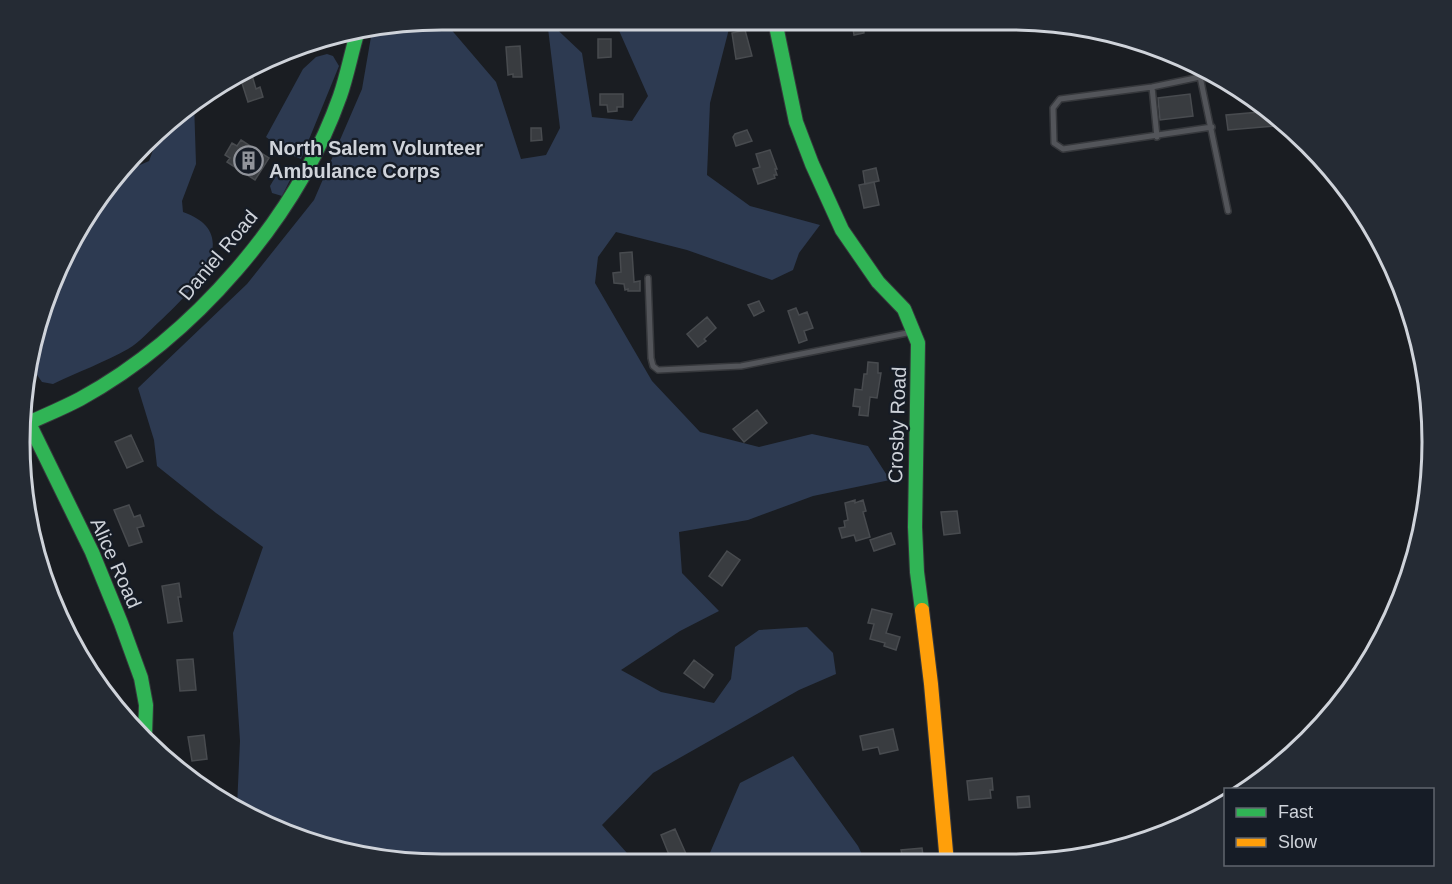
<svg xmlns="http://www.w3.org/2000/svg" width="1452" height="884" font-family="Arial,sans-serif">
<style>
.green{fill:#2d3a51}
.building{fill:#393c40;stroke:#484b4f;stroke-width:1.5}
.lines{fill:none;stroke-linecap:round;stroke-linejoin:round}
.lane-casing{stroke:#36383c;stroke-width:8}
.fast-casing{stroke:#36383c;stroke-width:16}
.slow-casing{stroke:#36383c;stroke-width:16}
.lane{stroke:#53555a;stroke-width:5}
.fast{stroke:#30b455;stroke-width:14}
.slow{stroke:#ff9f0a;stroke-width:14}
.labels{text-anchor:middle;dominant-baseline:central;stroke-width:4.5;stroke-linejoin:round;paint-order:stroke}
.poi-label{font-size:20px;font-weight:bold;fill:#cfd3da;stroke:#161c26;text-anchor:start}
.street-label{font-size:20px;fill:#cfd3da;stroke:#161c26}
.rim{fill:none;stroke:#cfd3da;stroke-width:3}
</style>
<rect width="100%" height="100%" fill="#1a1d22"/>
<!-- green -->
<path class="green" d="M445 20 449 27 496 82 521 159 546 155 560 128 547 20 582 53 592 117 632 121 648 96 617 26 580 20 731 21 710 103 707 175 750 206 820 225 799 253 793 270 772 280 687 250 616 232 598 257 595 283 652 381 700 432 759 447 812 434 868 446 890 480 813 496 748 520 679 532 682 573 719 611 680 631 621 670 661 692 714 703 731 679 735 647 759 630 807 627 833 653 836 674 799 690 653 773 602 825 635 862 387 861 281 832 237 807 240 741 233 633 263 547 216 513 157 466 154 440 138 388 247 284 314 200 362 89 372 31Z
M327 54 333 56 339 66 301 159 289 154 266 137 303 69 316 57Z
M194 102 196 164 182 201 183 212C249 235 189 294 160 321 150 330 140 342 128 349 105 362 78 372 53 384L42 382 32 368 42 307 91 207 124 172 149 161 159 134 185 107Z
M282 170H288L292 176 282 196 272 193 270 186 277 174Z
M793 756 858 846 866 863 706 862 740 783Z"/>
<!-- building -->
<path class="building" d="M852 22H863L864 33 854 35Z
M745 30 752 56 736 59 732 33Z
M598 39H611V57L598 58Z
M520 46 522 77H513V74L508 75 506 47Z
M251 72 256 89 260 87 263 97 248 102 240 77Z
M600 94H623V107H617V111L608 112 607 105H600Z
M1190 94 1193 116 1160 120 1158 98Z
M1271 111 1287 125 1228 130 1226 115Z
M531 128H541L542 140 531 141Z
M747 130 752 141 736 146 733 137 735 134Z
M241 140 269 158 255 180 227 162 230 158 225 155 232 143 237 146Z
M770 150 777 169H775L777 175H774L775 178 758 184 753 169 760 167 756 154Z
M876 168 879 181 865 184 863 171Z
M874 182 879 205 864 208 859 185Z
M632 252 634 282 640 281V291H628V289L625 290 624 284 614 283 613 273 621 272 620 253Z
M759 301 764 311 754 316 748 305Z
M796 308 799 315 807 312 813 328 804 331 807 340 799 343 788 311Z
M707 317 716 328 704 339 706 341 698 347 687 334Z
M868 362 878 363V373H881L877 398 870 397 868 416 859 415 860 407 853 406 855 389 862 390 864 374H867Z
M757 410 767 423 744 442 733 429Z
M131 435 143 461 127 468 115 442Z
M855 500V503L863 500 866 511 863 512 870 537 856 541 854 535 842 538 839 528 845 527 844 521 848 520 845 503Z
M129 505 134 517 140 515 144 526 137 528 142 542 129 546 114 510Z
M957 511 960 533 944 535 941 512Z
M891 533 895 544 874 551 870 540Z
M727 551 740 560 722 586 709 576Z
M179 583 181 597H178L182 621 168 623 162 586Z
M872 609 892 614 886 633 900 637 896 650 884 646 885 643 870 639 874 624 868 623Z
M193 659 196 690 180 691 177 660Z
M694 660 713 675 704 688 684 673Z
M893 729 898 750 880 754 878 747 863 750 860 736Z
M204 735 207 759 192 761 188 737Z
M992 778 993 790H990L991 798 969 800 967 781Z
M1029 796 1030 807 1018 808 1017 797Z
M675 829 687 856 672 862 661 835Z
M922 848 924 863H897V854H902L901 850Z"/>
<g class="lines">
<defs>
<path id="lane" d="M1198 67 1228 211
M1152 87 1157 137
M1212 127 1063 149 1054 143 1053 108 1060 99 1152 87 1200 77 1223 81
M648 278 651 358 653 366 658 370 741 366 912 332"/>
<path id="fast" d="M775 21 796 122 812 164 842 230 878 282 904 309 918 343 915 527 917 572 922 610
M25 415 92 552 121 623 141 678 146 705 145 735
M22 426C41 417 61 409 80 399 193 337 297 218 340 96 347 76 351 54 357 34"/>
<path id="slow" d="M922 610 931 684 947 863"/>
</defs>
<!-- lane casing -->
<use href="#lane" class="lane-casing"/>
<!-- fast casing -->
<use href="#fast" class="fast-casing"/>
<!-- slow casing -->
<use href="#slow" class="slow-casing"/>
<!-- lane -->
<use href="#lane" class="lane"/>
<!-- fast -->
<use href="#fast" class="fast"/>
<!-- slow -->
<use href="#slow" class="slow"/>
</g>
<!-- icons -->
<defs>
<symbol id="building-ring" viewBox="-11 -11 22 22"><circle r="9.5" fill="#161c26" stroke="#90939a" stroke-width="1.5"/><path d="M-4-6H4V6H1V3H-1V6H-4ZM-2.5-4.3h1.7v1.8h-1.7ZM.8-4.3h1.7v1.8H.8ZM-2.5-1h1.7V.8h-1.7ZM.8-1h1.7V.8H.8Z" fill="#90939a"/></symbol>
</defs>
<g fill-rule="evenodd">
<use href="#building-ring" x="232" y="144" width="33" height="33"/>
</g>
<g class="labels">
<!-- poi labels -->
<g class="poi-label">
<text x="269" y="148">North Salem Volunteer<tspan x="269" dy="23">Ambulance Corps</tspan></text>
</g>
<!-- street labels -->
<g class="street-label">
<text transform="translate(218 255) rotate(-50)">Daniel Road</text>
<text transform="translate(897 425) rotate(-88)">Crosby Road</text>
<text transform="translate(116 563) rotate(66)">Alice Road</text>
</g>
</g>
<!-- crop -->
<path d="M0 0H1452V884H0ZM442 30H1010A412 412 0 0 1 1422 442V442A412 412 0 0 1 1010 854H442A412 412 0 0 1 30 442V442A412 412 0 0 1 442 30Z" fill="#252b34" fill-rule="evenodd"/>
<path class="rim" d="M442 30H1010A412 412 0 0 1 1422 442V442A412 412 0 0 1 1010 854H442A412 412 0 0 1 30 442V442A412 412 0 0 1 442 30Z"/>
<!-- legend -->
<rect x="1224" y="788" width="210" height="78" fill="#161c26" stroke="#60656e" stroke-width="1.5"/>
<rect x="1236" y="808" width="30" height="9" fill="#30b455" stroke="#60656e" stroke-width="1.5"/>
<text x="1278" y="818" font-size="18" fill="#cfd3da">Fast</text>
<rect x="1236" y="838" width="30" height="9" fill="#ff9f0a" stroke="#60656e" stroke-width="1.5"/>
<text x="1278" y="848" font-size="18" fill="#cfd3da">Slow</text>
</svg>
